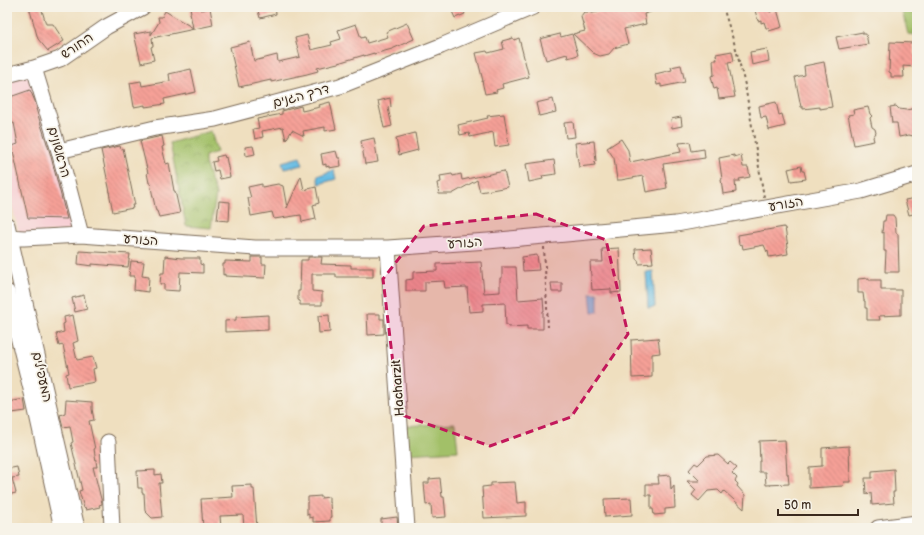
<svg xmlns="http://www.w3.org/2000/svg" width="924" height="535" font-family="'Balsamiq Sans','Playpen Sans Hebrew',sans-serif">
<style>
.built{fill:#f7cfd4}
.grass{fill:#a2c068;stroke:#6e7543}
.park{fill:url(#park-crowns);stroke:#6e7543}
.water{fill:#67bce3;stroke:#517380}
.building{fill:url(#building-back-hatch)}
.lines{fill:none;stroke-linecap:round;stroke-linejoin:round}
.minor-casing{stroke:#7a6956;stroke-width:17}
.path{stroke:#7a6956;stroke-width:2;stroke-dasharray:3 3;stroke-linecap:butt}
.minor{stroke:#fff;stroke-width:15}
.marked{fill:#c2185b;fill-opacity:0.2;stroke:#c2185b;stroke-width:3;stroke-dasharray:8 5;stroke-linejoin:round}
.labels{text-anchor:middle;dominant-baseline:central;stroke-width:3.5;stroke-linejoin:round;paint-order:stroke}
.street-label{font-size:13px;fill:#3b2a1e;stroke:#f7f3e8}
</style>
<defs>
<pattern id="park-crowns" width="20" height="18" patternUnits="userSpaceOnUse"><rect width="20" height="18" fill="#a2c068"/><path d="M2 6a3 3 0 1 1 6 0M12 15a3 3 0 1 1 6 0" fill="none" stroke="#859c55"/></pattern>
<pattern id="building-back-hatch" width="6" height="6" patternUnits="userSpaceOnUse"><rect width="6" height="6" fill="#f6a097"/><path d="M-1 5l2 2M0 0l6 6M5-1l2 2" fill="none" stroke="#c8837b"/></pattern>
</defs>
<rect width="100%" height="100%" fill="#f7f3e8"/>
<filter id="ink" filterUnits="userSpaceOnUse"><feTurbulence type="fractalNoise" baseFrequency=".025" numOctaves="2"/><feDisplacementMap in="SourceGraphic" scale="8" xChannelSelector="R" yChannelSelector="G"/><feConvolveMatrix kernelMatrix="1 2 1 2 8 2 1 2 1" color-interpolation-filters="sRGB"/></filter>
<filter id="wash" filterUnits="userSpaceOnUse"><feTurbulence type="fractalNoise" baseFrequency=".012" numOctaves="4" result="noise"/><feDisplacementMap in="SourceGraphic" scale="16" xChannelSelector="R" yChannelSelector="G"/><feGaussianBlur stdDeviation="0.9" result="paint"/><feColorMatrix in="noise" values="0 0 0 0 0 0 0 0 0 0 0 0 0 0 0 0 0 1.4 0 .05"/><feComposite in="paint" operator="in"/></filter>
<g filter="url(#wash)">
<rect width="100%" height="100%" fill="#efdfbf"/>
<!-- built -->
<path class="built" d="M32 73 77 231 19 234 7 185V81Z"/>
<!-- grass -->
<path class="grass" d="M455 423 458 451 406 454 403 426Z"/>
<!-- park -->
<path class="park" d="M901 7H917V35L908 34Z
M211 131 217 152 205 156V163L216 194 211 228 186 226 170 143Z"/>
<!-- water -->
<path class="water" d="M300 157 303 165 284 169 282 162Z
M334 170 336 179 319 184 317 176Z
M653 271 655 307 648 308 646 272Z
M590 293H598V312H592Z"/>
<g id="blocks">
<!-- building -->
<path class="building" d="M29 7H41L46 24H53L64 41 48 51 38 39Z
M190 7H201V10L210 8 213 25 152 38 153 46 151 47 154 60 141 63 134 34 151 31V35L159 22 158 17H162L165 11 193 28 190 13H191Z
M257 7H275L276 14 260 18Z
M450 7H462L465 14 455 18Z
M613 7H660V9L644 14 646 24 624 29 628 44 614 48 609 54 600 56 593 53 573 34 585 31 581 17V16L584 12H588L592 13 598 12 602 8 611 9Z
M754 7H768L770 12 777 9 782 27 769 31 768 28H766L764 22 761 23V20L758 21Z
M407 23 414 39 392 49 374 54V53L364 56V55L338 63 317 68 318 71 307 74 271 82V80L239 87 230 47 250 42 254 61 277 55 278 62 300 57 295 38 307 35 311 50 332 45 331 42 341 39 338 30 356 24 361 38 365 37 367 43 388 37 386 32Z
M863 32V34H866L868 44 839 49 836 37Z
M560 34 561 37 572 34 578 55 568 58 567 54 546 60 540 39Z
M513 38 514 40 519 38 529 77 502 84 503 88 496 90 497 92 485 94 482 81H483L476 53 487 51 488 53 504 49 502 41Z
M890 42 914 43V55H916L915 67 903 66 904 77H891V73L889 72Z
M767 49 769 61 752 65 750 52Z
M732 51 734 61 728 62 735 97 719 99 717 88 714 89 711 76 714 75 713 60H717L716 54Z
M824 62 832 107 820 109V107L803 109V107H801L795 77 805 75 804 66Z
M681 65 685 82 661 87V84L657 85 655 74 672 70 671 67Z
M191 69 196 92 164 99 165 104 145 107V105L134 107 130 83 141 81 142 86 170 81 169 74Z
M30 90 35 101 37 109H36L50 153 67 219 28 218 12 146 18 144 14 123 9 124 7 114 11 113 7 105V98Z
M390 98 391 107 388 108 392 126 384 128 378 101Z
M553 99 556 112 539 116 536 103Z
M330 102 336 129 325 131V127L303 131 304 136 292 130 286 140 283 127 262 131 263 137 255 139 253 129 259 128 257 119 282 114V111L301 106 302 111 320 107 319 105Z
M776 102 779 115 782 114 785 126 769 130 766 117 761 118 759 106Z
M896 106 899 109 906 110 917 108V137L909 135 899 137 897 123H892L890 107Z
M868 107 870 114 872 116 870 118 872 127 875 129 876 133 873 137 874 141 854 145 848 115 854 114 853 110Z
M504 114 509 145 495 147 493 132 470 137 469 133 460 135 458 125 488 118 487 116Z
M681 117 682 126 672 128 671 119Z
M573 122 575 137 566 138 564 123Z
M415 133 418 150 399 155 396 138Z
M162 136 164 146 162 147 166 164 169 163 174 191H175L180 213 159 217 157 211H156L150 183H149L147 173H148L140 141Z
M374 138 378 162 365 164 361 141Z
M621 139 628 150 630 162 681 152 679 143 690 142 692 151 704 149 705 158 663 164 667 188 646 192 643 176 621 180H617L614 158 607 148Z
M594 141 596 161 594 162 595 165 579 167 575 143Z
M120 146 121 149 123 148 135 205H132L133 208 113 212 109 192H110L101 150Z
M253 146 255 154 246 156 245 147Z
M336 151 338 158H340L341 166 329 168V166L326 167V164L323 165 321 154Z
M224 155 225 158 226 157 230 177 220 179 218 170 214 171 212 162 217 161 216 157Z
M734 155V157L741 155 743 167H748L750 177 739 179 740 181H735L736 192 723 194 721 179H722L719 158Z
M554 160 556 174 542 176 543 179 529 182 526 164Z
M801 166 802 171H804L806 179 791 181 788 169Z
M504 171 508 187 480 192 477 180 452 194H439L437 183 441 182 440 176 452 174 453 176 461 174 462 180Z
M301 176 304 190 316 187 319 203 313 205 316 219 302 222 301 215 274 219 272 212 251 216 248 198H251L248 187 262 184V187L278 184 283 186 287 208Z
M916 198 917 203V213L909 215 905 200Z
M219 201 230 202 229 221 217 220Z
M886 215H893L895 218 896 233 898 234 899 272H885L886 251H884V232L882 233 883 221H885Z
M784 227V228H785L788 247 787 248 788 254 769 257 768 251 767 252 764 245 743 249 742 244 739 245 738 235Z
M619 248 621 292 611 293V289L592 290 590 262H603L602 249Z
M651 248 653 263 639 264 638 260 636 259 635 249Z
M79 251 130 254 128 267 92 264V266L78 264Z
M537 255 539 270 523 271 522 257Z
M165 256 181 258H200V264L203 265V273L180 272 179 291 164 290V284H160L161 273H164Z
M252 257H262V264H266L265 278 225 276V274L223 275V264H225V261L252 262Z
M308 257H322L321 264 351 265V268H373V277H336V274H312V291L322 292V305H300V301L298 300V291H300L301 260H308Z
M131 261 144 262 142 276 149 277 148 292 134 290 135 276H129Z
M481 262 484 293 500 292V278H502V267H516L518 300 543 298 544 311H543V329H527V326L509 327 508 325H506L505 303 483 304V311L469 312 467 287 445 288 444 281 425 282V291H406V280L413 279V272L437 271V264Z
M869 278V280H881V290H901V315L879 316 880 320H867V308H865V301H864L863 293H858V279Z
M551 283H562V292H552Z
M84 295 87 309 75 312 72 298Z
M367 314H380V319H384V334L368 335Z
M73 315 78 341 73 343 77 360 93 357 96 368 93 369 95 382 68 387 66 374 69 373 63 345 59 346 56 334 64 332 63 324 65 323 64 317Z
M268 315V330L225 332V321L236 320V317Z
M329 315 330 332 319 333 318 316Z
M658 338 660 353 652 354V377L632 378 631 340Z
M24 399 26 411 12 413 9 402Z
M66 400 92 402V409L94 420 89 421 95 449H94L97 467H93L102 503V504L99 505 100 507 86 510 85 507 84 508 79 491 82 490 71 443 73 442 70 426 63 427 60 415 65 413Z
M785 440 787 474H788L789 484 766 485 765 472H759V461H760L759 441Z
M849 446 850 482H844L843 486 809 488V467L822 466V448Z
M718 455 728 464 730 462 737 468 732 473 737 478 735 481 738 484 737 486 745 495 744 509 724 491 722 494 718 490 708 491 699 501 692 495 696 490 687 481H700L689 470 695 463 698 465 707 456Z
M17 467 19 477 12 478 16 493 7 495V469Z
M894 469 895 492H893L894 503 872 505 871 493 866 494 865 478H872V471Z
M155 470V475L161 474 162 483H159L162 517 152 518 145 511 144 493H142V488H138L137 471Z
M670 475 671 490 674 486 675 508 665 509V514L654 515 653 509H651V495H646V484H659L658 476Z
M440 478 442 497H444L446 517 432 518 431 504 426 505 424 483H429V479Z
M515 482 517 503 526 502V516L484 518 482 487 491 486V483Z
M252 485V489H254L257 528H244L243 515 220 516 221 528H203L201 499 233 497 232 486Z
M321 496V498L329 497V503H330L331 517H330V521L313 522V517L309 518V514L307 515V502H308V497Z
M631 498 632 515 605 517 604 499Z
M397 517 398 528H381V519Z"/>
</g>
</g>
<g filter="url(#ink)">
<use href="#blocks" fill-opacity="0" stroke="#7a6956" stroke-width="1"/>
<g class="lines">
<defs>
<path id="minor" d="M34 68 59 151 81 235
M7 75 34 68 60 59 106 27 143 7
M59 151 155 128 215 119 340 86 441 46 533 7
M7 225 77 528
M7 237 24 238 81 235 255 248H388L488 241 676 224 861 191 917 174
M388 248 407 528
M7 292 34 401 62 528
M108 442 112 528
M878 528 917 523"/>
</defs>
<!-- minor casing -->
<use href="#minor" class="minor-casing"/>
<!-- path -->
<path class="path" d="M723 7 736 49 745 85 764 197
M544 247 548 327"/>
<!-- minor -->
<use href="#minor" class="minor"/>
</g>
</g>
<!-- marked area -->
<path class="marked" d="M536 214 606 240 628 334 571 417 490 446 399 414 383 279 424 226Z"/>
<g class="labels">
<!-- street labels -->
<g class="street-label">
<text transform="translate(77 46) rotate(-34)">החורש</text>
<text transform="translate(301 96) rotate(-15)">דרך הגנים</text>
<text transform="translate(59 152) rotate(74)">הראשונים</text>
<text transform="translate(786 204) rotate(-10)">הזורע</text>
<text transform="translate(141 240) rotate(4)">הזורע</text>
<text transform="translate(465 243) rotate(-4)">הזורע</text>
<text transform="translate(42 377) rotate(77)">המעפילים</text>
<text transform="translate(398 388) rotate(-94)">Hacharzit</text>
</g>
</g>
<!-- margin -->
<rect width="924" height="535" fill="none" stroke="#f7f3e8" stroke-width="24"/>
<!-- scale -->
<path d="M778 509v6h80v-6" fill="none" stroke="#3b2a1e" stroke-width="2"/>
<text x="784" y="509" font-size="12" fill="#3b2a1e" stroke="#f7f3e8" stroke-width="3" paint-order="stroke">50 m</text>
</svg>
